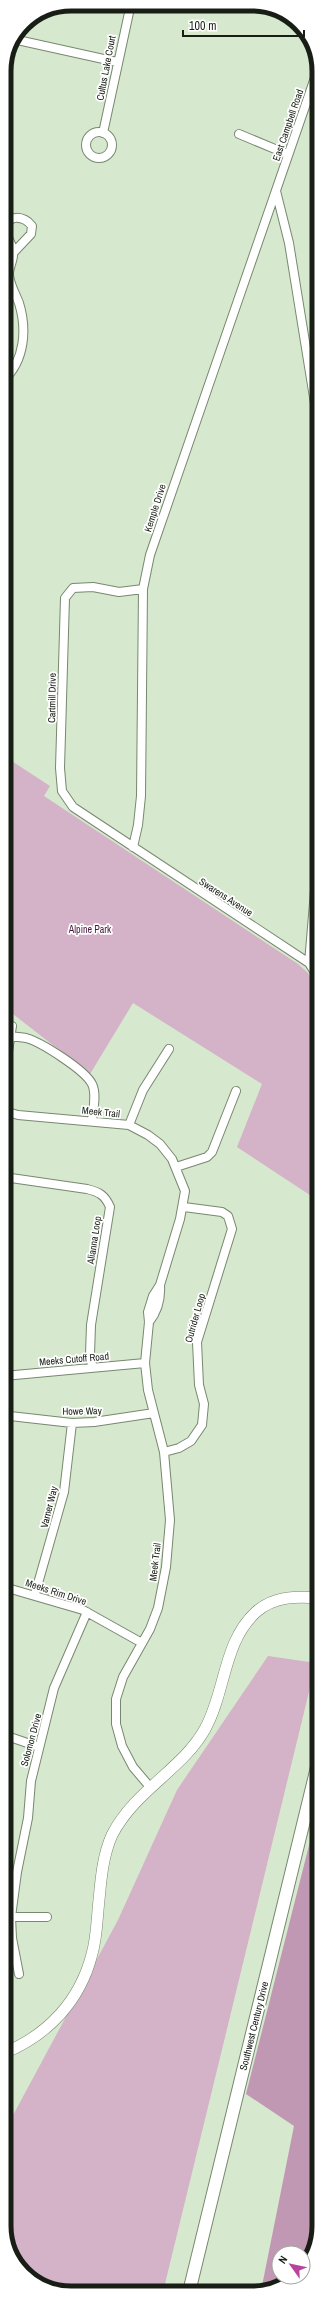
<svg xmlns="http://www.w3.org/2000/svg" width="323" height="2297" font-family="'Archivo Narrow',sans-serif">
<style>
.green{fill:#d4b2c8}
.forest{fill:#c098b3}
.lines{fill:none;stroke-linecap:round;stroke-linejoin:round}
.minor-casing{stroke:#788870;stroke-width:10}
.tertiary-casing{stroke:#788870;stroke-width:12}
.secondary-casing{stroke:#788870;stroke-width:14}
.minor{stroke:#fff;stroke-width:8}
.tertiary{stroke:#fff;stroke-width:11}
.secondary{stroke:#fff;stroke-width:12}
.labels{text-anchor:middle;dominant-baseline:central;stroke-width:3.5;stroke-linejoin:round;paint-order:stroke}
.street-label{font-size:10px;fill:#181e15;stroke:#fff}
.park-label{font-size:10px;fill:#49183d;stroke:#fff}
.rim{fill:none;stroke:#181e15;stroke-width:5}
</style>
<rect width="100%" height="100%" fill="#d6e8ce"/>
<!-- green -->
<path class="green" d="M4 756 50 786 44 796 298 964 308 973 319 993V1201L237 1147 262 1084 133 1003 90 1074 4 1007Z
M268 1656 316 1663 163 2292 54 2291 21 2270 4 2230V2139L11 2119 118 1920 177 1790Z"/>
<!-- forest -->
<path class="forest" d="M319 1806V2226L314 2252 303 2268V2253H279V2277H291L261 2291 294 2126 246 2094Z"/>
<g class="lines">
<defs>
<path id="minor" d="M13 39 117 62
M86 145a13 13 0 1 1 26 0a13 13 0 1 1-26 0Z
M103 133 130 8
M239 134 287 154
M276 191 289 243 317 416 319 439
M4 380C25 360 27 329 19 303 16 295 9 283 9 274 9 266 15 258 13 250 12 244 6 236 6 230 7 213 24 216 32 226L31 234 14 252
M143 589 119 592 93 587 73 588 65 598 60 768 62 791 73 807 309 963
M319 693 315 891 309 963 319 979
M133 847 138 825 141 796 143 589 150 555 319 66
M10 1036C15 1037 21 1037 26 1038 41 1042 85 1070 92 1084 97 1094 93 1110 92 1121
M7 1058 12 1026
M4 1111 18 1115 129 1125 148 1135 160 1144 172 1159 185 1191 180 1219 160 1285 153 1296 148 1312 149 1322 145 1363 148 1390 164 1452 170 1520 166 1567 158 1608 150 1629 123 1677 116 1699V1724L122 1746 133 1767 150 1787
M129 1125 143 1090 169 1049
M176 1167 207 1157 212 1152 236 1091
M4 1170 8 1140
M4 1177 87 1189C99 1192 105 1195 110 1207L91 1325 90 1354 92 1367
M149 1322C158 1311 161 1300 160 1285
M4 1376 145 1363
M10 1416 72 1423 94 1422 154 1413
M164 1452 179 1448 191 1441 202 1425 204 1404 199 1385 197 1342 232 1229 228 1216 222 1212 184 1207
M4 1587 83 1610 142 1643
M35 1594 64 1492 72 1423
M4 1735 39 1747
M4 1917H47
M19 1974 12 1938 11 1917 17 1872 28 1818 31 1781 54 1688 87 1612"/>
<path id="tertiary" d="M4 2053C48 2035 80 2001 92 1954 97 1937 97 1917 99 1900 101 1878 103 1855 112 1835 135 1790 183 1769 205 1729 226 1691 223 1642 256 1612 274 1596 297 1596 319 1598"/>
<path id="secondary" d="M189 2292 319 1759"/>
</defs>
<!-- minor casing -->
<use href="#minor" class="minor-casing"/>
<!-- tertiary casing -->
<use href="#tertiary" class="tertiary-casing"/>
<!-- secondary casing -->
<use href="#secondary" class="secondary-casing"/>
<!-- minor -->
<use href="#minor" class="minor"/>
<!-- tertiary -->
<use href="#tertiary" class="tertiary"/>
<!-- secondary -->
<use href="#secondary" class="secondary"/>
</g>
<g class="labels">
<!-- street labels -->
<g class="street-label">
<text transform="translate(106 68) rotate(-79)">Cultus Lake Court</text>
<text transform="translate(288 125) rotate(-71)">East Campbell Road</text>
<text transform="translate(155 508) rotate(-72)">Kemple Drive</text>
<text transform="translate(52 698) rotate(-89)">Cartmill Drive</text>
<text transform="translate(226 897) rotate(33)">Swarens Avenue</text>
<text transform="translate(101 1112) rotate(6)">Meek Trail</text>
<text transform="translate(94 1240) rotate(-81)">Alianna Loop</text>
<text transform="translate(195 1318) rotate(-74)">Outrider Loop</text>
<text transform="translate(74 1359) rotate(-5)">Meeks Cutoff Road</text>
<text transform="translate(82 1411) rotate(-1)">Howe Way</text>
<text transform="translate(49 1507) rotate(-76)">Varner Way</text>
<text transform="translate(155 1562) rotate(-83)">Meek Trail</text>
<text transform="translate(56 1592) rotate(18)">Meeks Rim Drive</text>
<text transform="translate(31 1740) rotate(-75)">Solomon Drive</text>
<text transform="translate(254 2026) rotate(-76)">Southwest Century Drive</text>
</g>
<!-- park labels -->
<g class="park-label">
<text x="90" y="929">Alpine Park</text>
</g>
</g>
<!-- crop -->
<path d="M0 0H323V2297H0ZM71 11H252A60 60 0 0 1 312 71V2226A60 60 0 0 1 252 2286H71A60 60 0 0 1 11 2226V71A60 60 0 0 1 71 11Z" fill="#fff" fill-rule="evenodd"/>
<path class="rim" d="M71 11H252A60 60 0 0 1 312 71V2226A60 60 0 0 1 252 2286H71A60 60 0 0 1 11 2226V71A60 60 0 0 1 71 11Z"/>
<!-- north arrow -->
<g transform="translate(291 2265) rotate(303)"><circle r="19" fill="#ffffff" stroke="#a3a5a1"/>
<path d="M0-3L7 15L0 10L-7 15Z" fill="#b9449b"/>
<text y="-6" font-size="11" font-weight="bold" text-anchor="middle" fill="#181e15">N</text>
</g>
<!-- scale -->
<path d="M183 30v6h121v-6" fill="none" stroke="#181e15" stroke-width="2"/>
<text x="189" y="30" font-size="12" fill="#181e15" stroke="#ffffff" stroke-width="3" paint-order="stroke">100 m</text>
</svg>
